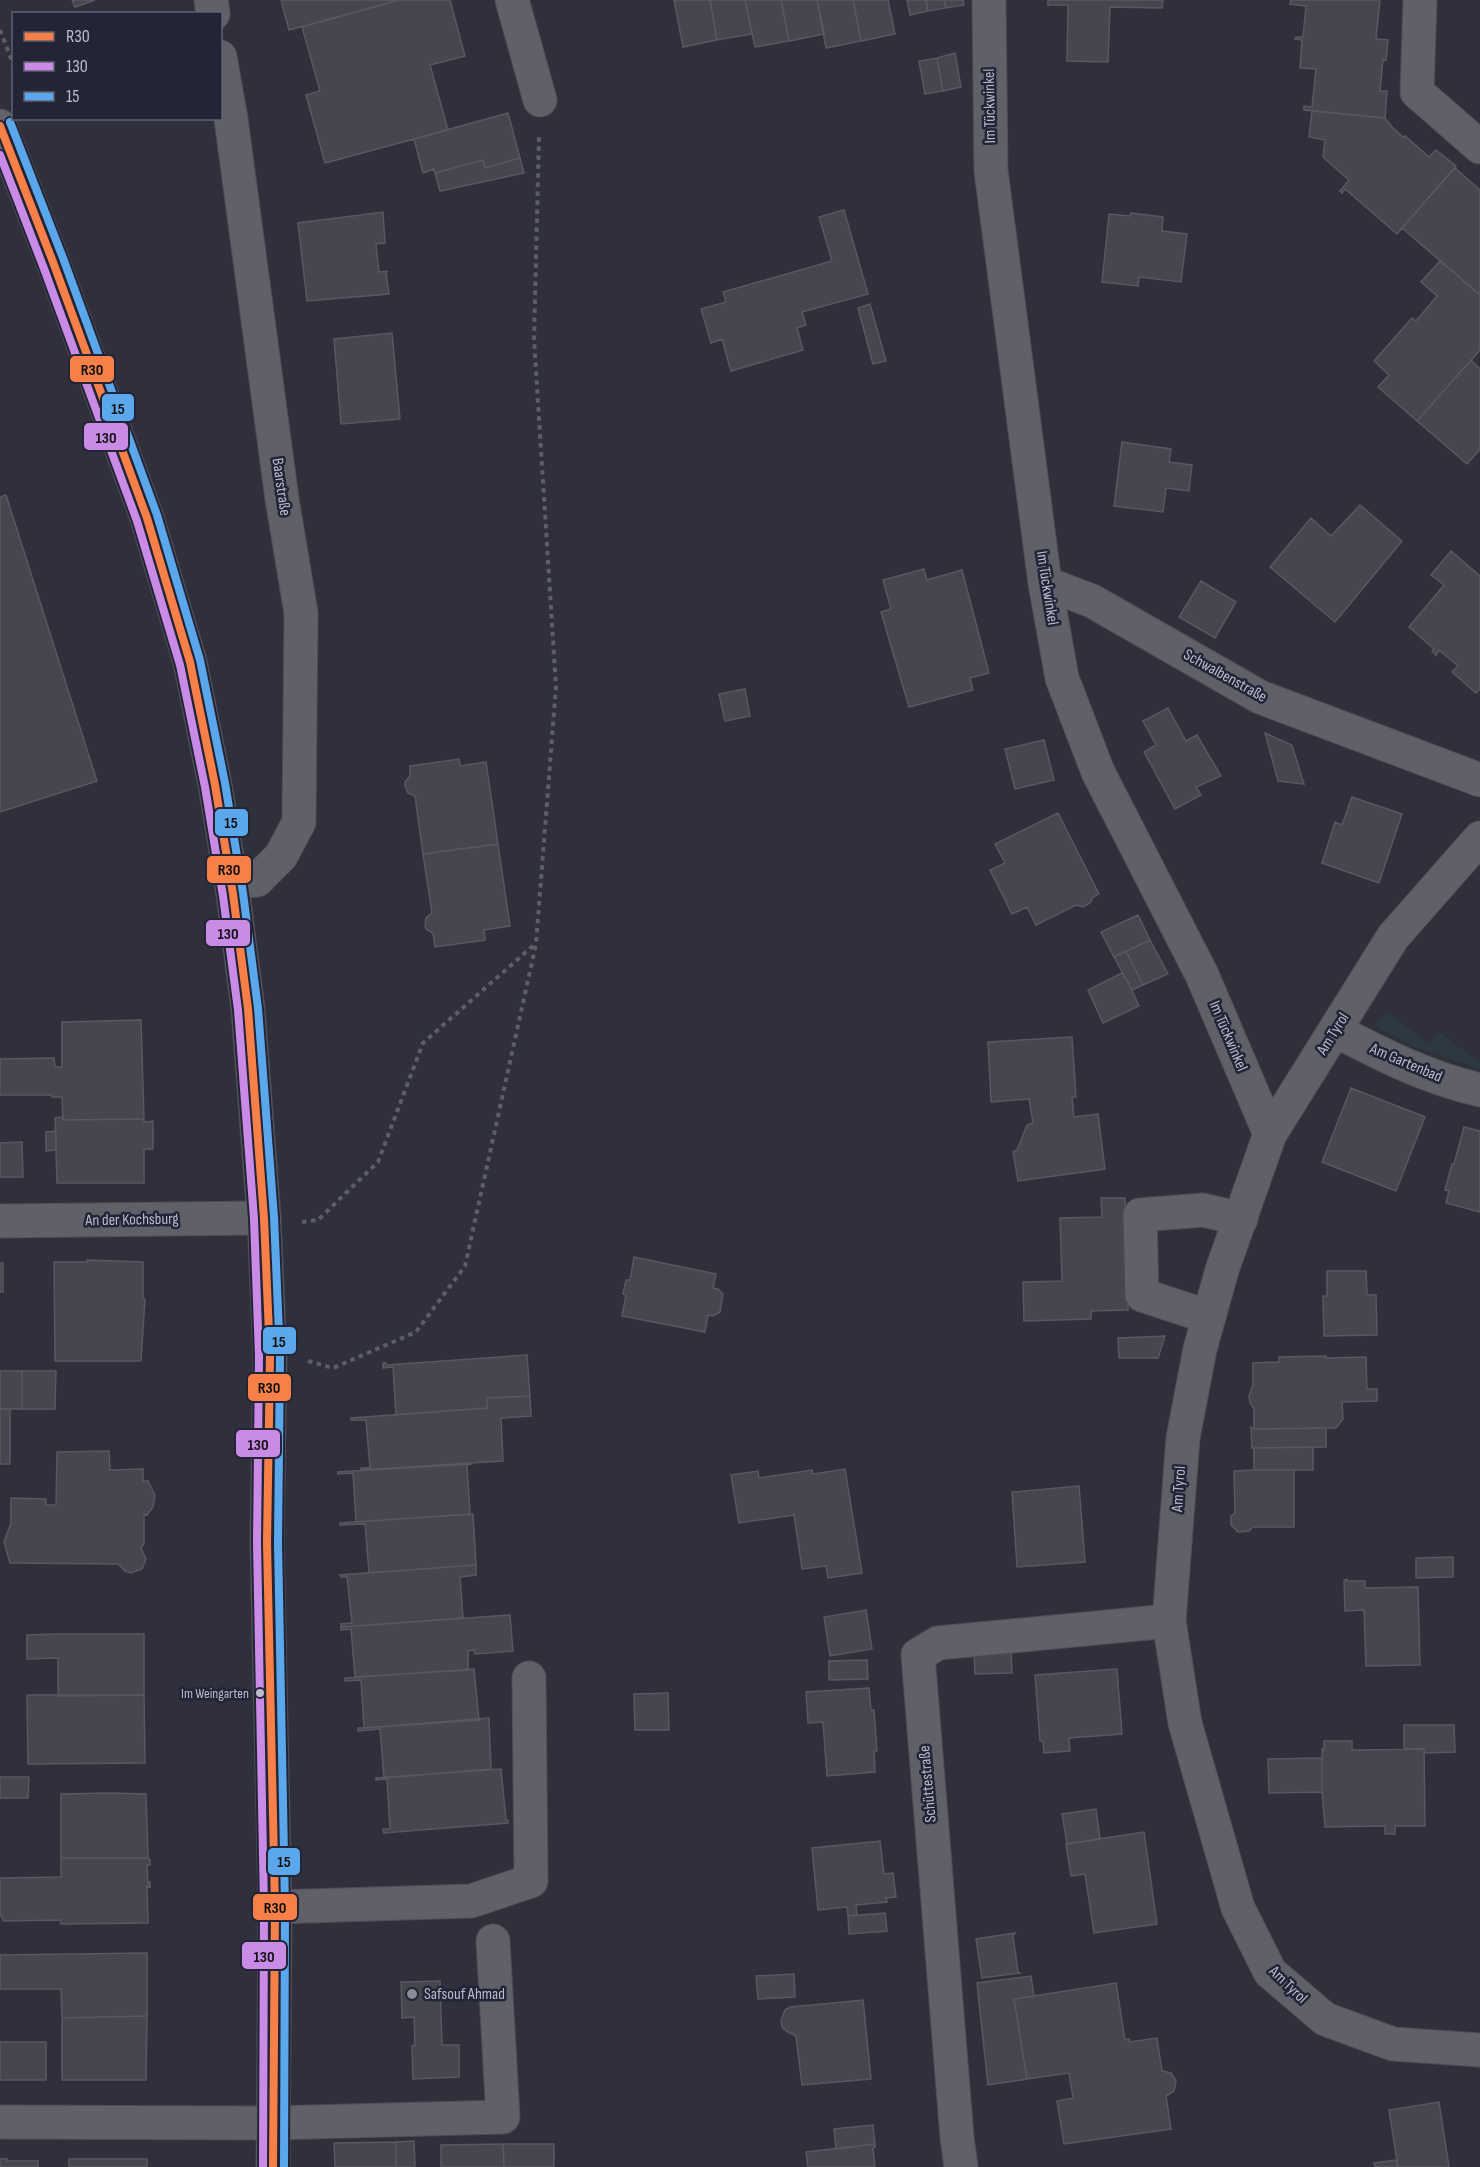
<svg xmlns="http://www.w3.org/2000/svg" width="1480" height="2167" font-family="'Sofia Sans Condensed',sans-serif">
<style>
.green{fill:#2d3841}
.building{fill:#46464f;stroke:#585862;stroke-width:1.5}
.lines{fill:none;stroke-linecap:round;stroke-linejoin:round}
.minor-casing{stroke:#4d4d55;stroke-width:35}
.major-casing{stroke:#4d4d57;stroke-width:35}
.path{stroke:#5d5e66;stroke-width:4;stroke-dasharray:4.5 4.5;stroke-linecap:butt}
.minor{stroke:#606068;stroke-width:33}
.major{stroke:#61626b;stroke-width:33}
.bus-1-casing{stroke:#232436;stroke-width:12}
.bus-2-casing{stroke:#232436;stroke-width:12}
.bus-3-casing{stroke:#232436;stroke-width:12}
.bus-1{stroke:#f78048;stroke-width:8}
.bus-2{stroke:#ca8be6;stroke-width:8}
.bus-3{stroke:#5aa8eb;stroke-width:8}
.bus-dot{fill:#bbbcca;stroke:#232436;stroke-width:2}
.poi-dot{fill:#8a8b98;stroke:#232436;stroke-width:2}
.labels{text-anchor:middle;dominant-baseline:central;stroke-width:5;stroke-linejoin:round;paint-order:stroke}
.bus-label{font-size:14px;fill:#bbbcca;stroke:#232436;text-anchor:end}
.street-label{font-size:16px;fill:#bbbcca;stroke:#232436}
.poi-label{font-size:16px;fill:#bbbcca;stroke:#232436;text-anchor:start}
.line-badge{stroke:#232436;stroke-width:2}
.pale-badge-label{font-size:16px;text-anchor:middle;font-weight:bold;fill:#111}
</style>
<rect width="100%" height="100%" fill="#2f303b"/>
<!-- green -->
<path class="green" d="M1387 1012 1429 1044 1439 1032 1478 1061 1480 1060V1069L1412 1046 1375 1026Z"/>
<!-- building -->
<path class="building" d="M72 0H95L75 7Z
M281 0H399L289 30Z
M399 0H450L465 56 430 65 448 130 325 163 306 95 320 91 302 27Z
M674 0H710L717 40 683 47Z
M710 0H745L752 34 717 40Z
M745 0H781L789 41 755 47Z
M781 0H817L824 34 789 41Z
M817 0H853L861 41 826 48Z
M853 0H888L895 34 861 41Z
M907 0H926L928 11 910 15Z
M926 0H944L946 8 928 11Z
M944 0H963L964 5 946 8Z
M1048 0H1163L1162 8 1110 7 1108 62 1067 61 1068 5H1048Z
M1291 0H1380L1376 39 1388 40 1386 60 1383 59 1380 91H1387L1385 118 1304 110V106L1312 107 1316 69 1300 68 1302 40 1295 39 1296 37H1303L1306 6 1290 4Z
M955 53 961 87 943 91 937 58Z
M937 58 943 91 925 94 919 61Z
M1312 111 1385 118 1392 127 1403 137 1405 136 1429 157 1436 150 1456 166 1397 234 1345 189 1342 193 1340 191 1349 180 1323 157 1325 140 1309 137Z
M508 113 520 158 485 168 483 160 435 173 434 169 423 173 414 139Z
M520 158 524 173 440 191 435 173 483 160 485 168Z
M1455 168 1480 190V295L1402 228Z
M844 210 868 294 802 312 806 325 797 328 803 350 731 371 722 339 711 343 701 309 726 302 723 292 832 261 819 217Z
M383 212 385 243 376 244 379 272 388 271 386 272 389 294 307 301 298 223Z
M1131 213 1163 217 1162 231 1187 234 1181 282 1139 277 1138 286 1102 282 1109 214 1130 216Z
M1440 261 1480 295V350L1417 421 1378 387 1389 375 1374 361 1412 318 1416 321 1437 296 1421 282Z
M870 304 886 361 873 364 858 308Z
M392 333 400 419 341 424 334 339Z
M1471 360 1480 369V449L1467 464 1417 421Z
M1122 442 1171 449 1169 462 1192 465 1189 491 1166 488 1163 512 1114 506Z
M6 495 97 781 0 812V497Z
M1360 505 1402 541 1335 622 1270 567 1311 518 1331 536Z
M1451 551 1480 576V689L1476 693 1452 672 1458 666 1439 650 1436 655 1432 651 1434 649 1409 627 1444 585 1431 575Z
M924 569 927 580 962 570 989 673 970 678 973 690 909 707 881 612 891 609 883 580Z
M1201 581 1236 602 1215 638 1179 617Z
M745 689 750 716 725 721 719 694Z
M1168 708 1186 741 1197 735 1221 776 1196 787 1201 795 1175 809 1144 752 1156 745 1143 721Z
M1265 733 1292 745 1304 784 1278 781Z
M1044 740 1054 780 1015 789 1005 749Z
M459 759 460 766 486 762 498 844 423 854 415 796 408 793 405 786V782L410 776V766Z
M1352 797 1402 814 1379 883 1322 863 1335 822 1342 825Z
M1058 813 1099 894 1093 897 1090 903 1083 907 1076 905 1036 925 1027 907 1012 914 990 870 1005 863 995 844Z
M498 844 510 926 484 930 485 940 435 947 433 933 426 929 425 926 426 918 432 913 423 854Z
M1138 915 1150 940 1114 957 1101 932Z
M1150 940 1168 974 1143 985 1126 951Z
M1126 951 1143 985 1132 990 1114 957Z
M1122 973 1128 982 1139 1006 1103 1023 1088 990Z
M141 1020 144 1119 63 1120 62 1097H52V1095H0V1059L54 1058 55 1067H62V1022Z
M1072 1037 1076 1097H1072L1074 1117 1098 1114 1105 1169 1018 1181 1013 1152 1017 1150 1027 1125 1033 1123 1029 1099 991 1102 988 1042Z
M1351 1088 1425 1117 1396 1191 1322 1162Z
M62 1117 63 1120 144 1119V1122L153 1121V1149H144V1183H57L55 1118Z
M1464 1127 1480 1131V1212L1446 1203 1449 1191 1445 1190 1452 1164H1454Z
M56 1131V1150L46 1151V1132Z
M22 1142 23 1177H0V1143Z
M1101 1198H1125L1128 1310 1091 1311V1319L1024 1321 1023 1282 1062 1281 1060 1218 1102 1217Z
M634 1257 716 1274 713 1288 718 1289 723 1294 720 1312 713 1316 708 1315 705 1332 622 1316 626 1295 623 1294 626 1280H630Z
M87 1260 143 1262V1299H145L141 1361H55L54 1262H87Z
M0 1263H3V1292H0Z
M1327 1271H1366L1367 1295H1376L1377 1335 1324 1336 1323 1296H1327Z
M1165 1336 1158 1358H1119L1118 1338Z
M527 1355 530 1396 487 1398V1408L396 1415 393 1367 383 1368V1363H386V1365Z
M1326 1356V1358L1366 1357 1367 1389H1377V1401L1342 1402 1343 1419 1336 1428 1254 1429V1409L1250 1403 1249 1396 1253 1384V1363L1279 1362V1357Z
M0 1371H22V1409H0Z
M22 1371H56L55 1409H22Z
M530 1396 531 1416 501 1418 503 1461 361 1470V1468H370L366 1420H351V1418L487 1408V1398Z
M0 1409H10V1464H0Z
M1251 1427 1254 1429 1326 1428V1447L1252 1448Z
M1313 1447V1470H1254V1448Z
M109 1451 110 1470 143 1469V1481H148L155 1495 153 1507 147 1515 144 1514V1544L141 1548 146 1559 142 1569 131 1573 125 1571 118 1564 10 1563 4 1542 11 1523V1498L46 1499V1505H56L57 1452Z
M472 1464 467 1465 470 1514 356 1522 353 1473 338 1474V1472Z
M845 1469 862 1573 828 1578 826 1566 802 1569 794 1515 739 1523 731 1475 758 1471 759 1478 812 1470 813 1474Z
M1254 1470H1294V1527H1253L1249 1531 1238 1532 1231 1525V1516L1235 1513 1234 1471Z
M1079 1486 1085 1562 1017 1567 1012 1492Z
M473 1514 476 1565 369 1573 365 1524 340 1525V1523Z
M1453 1557V1577L1416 1578V1558Z
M476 1565V1575L460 1577 463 1618 341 1627V1624L352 1623 347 1577H341L340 1575Z
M1347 1579V1581H1365V1588L1418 1587 1420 1665 1366 1666 1364 1610 1345 1611 1344 1580Z
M866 1610 872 1649 830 1656 824 1617Z
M510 1615 513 1651 475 1654 474 1650 468 1651V1670L355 1677 351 1629 341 1630V1627Z
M58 1634H144V1695L58 1696V1658L27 1659V1635Z
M1011 1651 1012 1673 975 1674 974 1653Z
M867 1660 868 1679 829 1680V1661Z
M474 1669 479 1720 364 1728 361 1680 345 1681V1678Z
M1117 1669 1122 1734 1069 1738 1070 1751 1044 1753 1043 1741H1040L1035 1675Z
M869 1688 871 1710H874L877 1751H874L875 1772 827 1776 823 1722 808 1723 806 1692Z
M668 1693 669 1730H635L634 1694Z
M27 1695H144L145 1763 28 1764Z
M489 1718 491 1769 384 1778 380 1729 358 1731V1728H364Z
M1404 1725H1454L1455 1752 1424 1753V1749H1404Z
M1324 1741H1352V1750L1424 1749 1425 1826H1395V1834H1385V1826L1325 1827 1322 1792V1749L1324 1750Z
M1322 1758V1792L1269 1793 1268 1759Z
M501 1769 506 1820H508V1823L384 1833 383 1829H390L387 1779 376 1780V1778Z
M0 1777H29L28 1798H0Z
M110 1793 146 1794 148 1858H61V1794Z
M1096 1809 1100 1839 1067 1844 1062 1814Z
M1144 1832 1157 1924 1094 1933 1085 1874 1071 1876 1066 1844Z
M880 1841 884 1874 893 1873 896 1897 886 1898 887 1902 856 1905 857 1915 848 1916 847 1907 818 1910 812 1848Z
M61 1858H148L150 1860V1865H147L148 1883 150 1882V1887L147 1886 148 1923 61 1924V1920L3 1921 2 1916H0V1878L61 1877Z
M885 1913 887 1931 849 1934 848 1916Z
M1015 1933 1013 1936 1018 1972 1020 1973 982 1978 976 1939Z
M147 1953V2016L62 2018 61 1989H0V1955Z
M794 1974 795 1997 758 1999 756 1976Z
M1031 1976 1034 1996 1014 1999 1027 2079 988 2085 977 1983Z
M440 1981 442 2045H459V2077L413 2079 412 2046 415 2045 414 2017 402 2018 401 1982Z
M1116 1983 1125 2040 1129 2039V2042L1157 2038 1162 2071 1171 2073 1176 2081 1174 2091 1166 2096 1171 2129 1064 2144 1057 2101 1073 2098 1069 2073 1027 2079 1014 1999Z
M863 2000 871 2079 802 2085 796 2036 786 2031 782 2027 781 2021 785 2010 790 2007Z
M147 2016 146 2080H62V2018Z
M0 2042H46V2080H0Z
M1439 2102 1449 2167H1398L1389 2110Z
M873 2125 875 2144 836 2149 834 2129Z
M414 2141 415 2167H396V2142Z
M396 2142V2167H335L334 2143Z
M503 2144 504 2167H441V2145Z
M503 2144H554V2167H504Z
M875 2144V2147L873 2148 875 2167H808L806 2152Z
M0 2159H7V2161H38V2167H0Z
M69 2159H147V2167H69Z
M1396 2160 1398 2167H1375L1374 2163Z"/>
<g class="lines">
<defs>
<path id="minor" d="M211 0 213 14
M512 0 540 100
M989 0 991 171 1045 583 1062 678 1098 772 1202 975 1270 1134
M1420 0 1417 92 1480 147
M220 57 231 119 282 499 301 613 299 822 281 856 257 880 232 882
M1045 583 1092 601 1260 697 1480 780
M1480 838 1393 937 1270 1134 1222 1270 1200 1349 1183 1438 1169 1621 1185 1723 1238 1908 1270 1972 1325 2019 1393 2044 1480 2050
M1335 1030C1382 1055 1428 1078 1480 1090
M0 1221 264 1218
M1209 1317 1142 1295 1140 1215 1203 1210 1241 1219
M275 1907 471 1901 531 1881 529 1678
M0 2122 272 2123 503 2117 493 1941
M961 2167 957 2137 918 1655 938 1643 1169 1621"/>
<path id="major" d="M0 126 53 262 147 518 190 662 215 785 233 894 248 1009 264 1218 270 1356 267 1543 275 1907 273 2167"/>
</defs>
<!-- minor casing -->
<use href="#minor" class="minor-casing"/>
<!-- major casing -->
<use href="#major" class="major-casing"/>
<!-- path -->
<path class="path" d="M0 30 14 66
M302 1222 318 1220 378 1162 423 1043 535 944
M308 1361 333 1368 416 1332 465 1266 536 944 556 687 534 339 539 137"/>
<!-- minor -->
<use href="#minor" class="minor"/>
<!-- major -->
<use href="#major" class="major"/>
<defs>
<path id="bus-1" d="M0 126 53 262 147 518 190 662 215 785 233 894 248 1009 264 1218 270 1356 267 1543 275 1907 273 2167"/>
<path id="bus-2" d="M0 155 43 266 137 521 180 665 205 787 223 896 238 1010 254 1219 259 1356 257 1543 264 1907 263 2167"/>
<path id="bus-3" d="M10 122 63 258 157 515 200 660 225 783 243 893 258 1008 274 1217 280 1356 278 1543 285 1907 284 2167"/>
</defs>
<!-- bus-1 casing -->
<use href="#bus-1" class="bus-1-casing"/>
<!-- bus-2 casing -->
<use href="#bus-2" class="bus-2-casing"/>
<!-- bus-3 casing -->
<use href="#bus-3" class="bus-3-casing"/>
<!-- bus-1 -->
<use href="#bus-1" class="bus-1"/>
<!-- bus-2 -->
<use href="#bus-2" class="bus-2"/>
<!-- bus-3 -->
<use href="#bus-3" class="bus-3"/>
</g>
<!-- markers -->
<circle class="bus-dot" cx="260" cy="1693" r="5"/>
<circle class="poi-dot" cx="412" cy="1994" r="6"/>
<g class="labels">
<!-- bus labels -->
<g class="bus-label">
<text x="249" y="1693">Im Weingarten</text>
</g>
<!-- street labels -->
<g class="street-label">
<text transform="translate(990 106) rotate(-91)">Im Tückwinkel</text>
<text transform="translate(281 487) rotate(82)">Baarstraße</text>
<text transform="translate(1047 588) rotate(81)">Im Tückwinkel</text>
<text transform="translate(1225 676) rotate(29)">Schwalbenstraße</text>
<text transform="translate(1333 1034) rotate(-58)">Am Tyrol</text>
<text transform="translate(1228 1036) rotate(67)">Im Tückwinkel</text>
<text transform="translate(1406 1063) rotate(23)">Am Gartenbad</text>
<text transform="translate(132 1220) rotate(-1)">An der Kochsburg</text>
<text transform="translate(1179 1489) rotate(-86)">Am Tyrol</text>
<text transform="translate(928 1784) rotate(-95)">Schüttestraße</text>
<text transform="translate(1288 1985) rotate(44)">Am Tyrol</text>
</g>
<!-- poi labels -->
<g class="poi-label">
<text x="424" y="1994">Safsouf Ahmad</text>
</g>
</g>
<g class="line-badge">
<rect x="69" y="355" width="46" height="28" rx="6" fill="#f78048"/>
<rect x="101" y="393" width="34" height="29" rx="6" fill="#5aa8eb"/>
<rect x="83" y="422" width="46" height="29" rx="6" fill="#ca8be6"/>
<rect x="214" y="808" width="35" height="29" rx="6" fill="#5aa8eb"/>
<rect x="206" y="855" width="46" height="29" rx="6" fill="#f78048"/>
<rect x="205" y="919" width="46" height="28" rx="6" fill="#ca8be6"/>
<rect x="262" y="1326" width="35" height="29" rx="6" fill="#5aa8eb"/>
<rect x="247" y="1373" width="45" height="29" rx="6" fill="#f78048"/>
<rect x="235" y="1429" width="46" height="29" rx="6" fill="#ca8be6"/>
<rect x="267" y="1847" width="34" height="29" rx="6" fill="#5aa8eb"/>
<rect x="252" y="1893" width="46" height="28" rx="6" fill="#f78048"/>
<rect x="241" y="1941" width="46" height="29" rx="6" fill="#ca8be6"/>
</g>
<g class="pale-badge-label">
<text x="92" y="375">R30</text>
<text x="118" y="414">15</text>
<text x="106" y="443">130</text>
<text x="231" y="828">15</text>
<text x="229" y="875">R30</text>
<text x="228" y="939">130</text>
<text x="279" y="1347">15</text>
<text x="269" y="1393">R30</text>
<text x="258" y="1450">130</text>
<text x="284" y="1867">15</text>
<text x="275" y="1913">R30</text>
<text x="264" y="1962">130</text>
</g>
<!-- legend -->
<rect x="12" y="12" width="210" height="108" fill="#232436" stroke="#606171" stroke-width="1.5"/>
<rect x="24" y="32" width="30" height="9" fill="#f78048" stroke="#606171" stroke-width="1.5"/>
<text x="66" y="42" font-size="18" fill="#bbbcca">R30</text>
<rect x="24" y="62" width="30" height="9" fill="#ca8be6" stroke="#606171" stroke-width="1.5"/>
<text x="66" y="72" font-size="18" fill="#bbbcca">130</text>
<rect x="24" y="92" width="30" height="9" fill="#5aa8eb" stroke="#606171" stroke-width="1.5"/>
<text x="66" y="102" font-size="18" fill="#bbbcca">15</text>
</svg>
